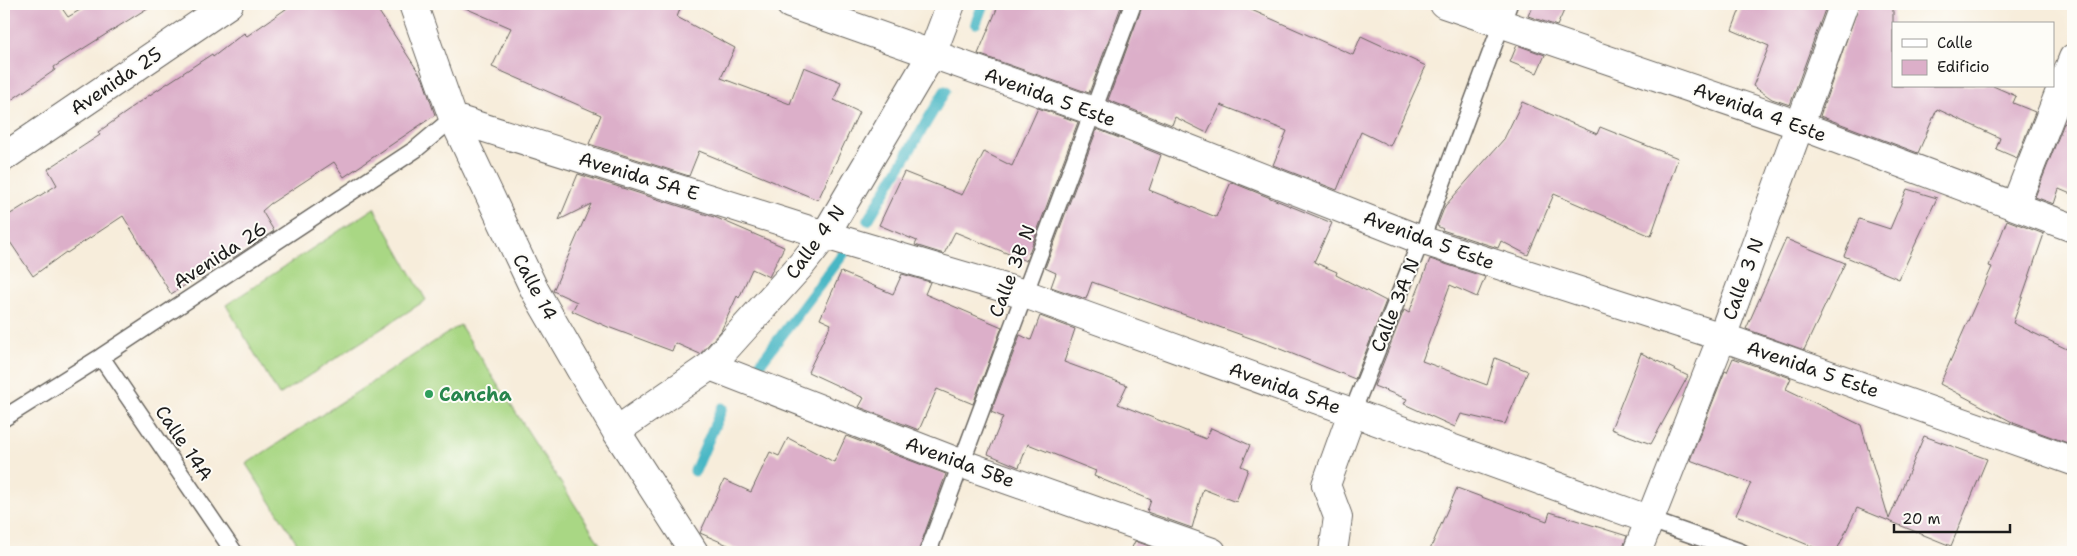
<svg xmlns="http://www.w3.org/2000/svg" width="2077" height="556" font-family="'Shantell Sans',sans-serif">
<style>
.pitch{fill:#a9d784;stroke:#627a50}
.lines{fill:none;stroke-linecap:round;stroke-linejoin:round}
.stream{stroke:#4ab7c5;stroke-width:11}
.building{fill:#dcafc9}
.lane-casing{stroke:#69655f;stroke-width:19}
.street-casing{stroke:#69655f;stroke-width:30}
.secondary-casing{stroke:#69655f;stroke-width:30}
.lane{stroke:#fff;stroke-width:16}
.street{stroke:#fff;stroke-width:28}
.secondary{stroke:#fff;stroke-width:28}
.leisure-dot{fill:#2e9e5b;stroke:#fdfcf7;stroke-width:2}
.labels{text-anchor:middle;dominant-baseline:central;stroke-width:4;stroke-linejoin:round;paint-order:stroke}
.street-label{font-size:19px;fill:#1c1c1c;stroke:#fdfcf7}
.leisure-label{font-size:19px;font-weight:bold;fill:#27864d;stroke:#fdfcf7;text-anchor:start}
</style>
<rect width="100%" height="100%" fill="#fdfcf7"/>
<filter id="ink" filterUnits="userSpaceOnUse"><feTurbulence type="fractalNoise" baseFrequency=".02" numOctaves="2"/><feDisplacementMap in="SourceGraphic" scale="10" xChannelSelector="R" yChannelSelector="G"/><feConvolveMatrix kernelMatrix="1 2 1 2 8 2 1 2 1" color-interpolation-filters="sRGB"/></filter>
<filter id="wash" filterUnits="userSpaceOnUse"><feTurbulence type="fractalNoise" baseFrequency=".0096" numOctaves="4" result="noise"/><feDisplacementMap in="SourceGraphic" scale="20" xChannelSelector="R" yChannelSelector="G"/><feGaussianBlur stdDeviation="1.12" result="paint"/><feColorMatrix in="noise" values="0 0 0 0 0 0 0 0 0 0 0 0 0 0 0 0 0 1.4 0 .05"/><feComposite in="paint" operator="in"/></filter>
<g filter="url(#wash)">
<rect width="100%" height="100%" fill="#f7eddb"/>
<!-- pitch -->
<path class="pitch" d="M374 208 426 300 279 395 226 305Z
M460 325 605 552H303L246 464Z"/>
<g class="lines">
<!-- stream -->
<path class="stream" d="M976 23 983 4
M868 220 945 91
M753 373 847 249
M695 471 722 408"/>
</g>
<g id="blocks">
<!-- building -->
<path class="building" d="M15 4H59L68 17 90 4H154L54 67 55 70 4 105V12Z
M293 4H374L423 79 435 115 344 177 334 162 270 204 262 211 274 231 233 258 232 256 171 294 123 216 67 253 66 252 33 276 4 233V218L57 185 48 169 100 135 98 132 131 109 130 108 212 54 213 57 244 33 247 36Z
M456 4H682L677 17 735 48 721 78 790 104 804 67 841 82 834 100 859 112 818 200 699 151 689 176 589 144 601 115 492 67 511 28Z
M999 4H1122L1089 93 978 54Z
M1143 4H1238L1353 55 1361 36 1426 66 1390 146 1361 132 1337 190 1273 165 1287 131 1221 105 1207 133 1175 117 1172 125 1108 100Z
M1533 4H1567L1557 26 1528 16Z
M1742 4H1827L1790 105 1772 99 1753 86 1769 46 1732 30Z
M1859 4H1893V86H1993L2016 96 2013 103 2035 112 2017 158 1996 149 2000 138 1937 109 1918 153 1820 116Z
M1517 45 1545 55 1537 73 1510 62Z
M1522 102 1597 134 1600 127 1678 158 1651 236 1554 194 1528 255 1501 241 1498 248 1442 230 1443 229 1437 226 1445 206 1504 139Z
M1038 108 1078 122 1026 261 955 232 944 254 915 245 917 241 879 225 904 172 962 195 984 152 1012 166Z
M2064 123 2073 127V195L2059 189 2054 204 2035 197Z
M1097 129 1161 155 1149 190 1216 217 1231 182 1332 223 1314 262 1337 272 1336 275 1386 301 1355 379 1270 345 1092 282 1086 299 1051 287 1056 273 1045 268Z
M578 174 717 218 784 247 769 277 752 269 739 298 737 296 721 331 700 354 675 343 672 351 608 327 572 311 577 302 553 291 591 204 559 220Z
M1907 189 1937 198 1899 279 1844 256 1859 219 1890 229Z
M2007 220 2044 234 2013 323 2073 352V445L2016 424 1940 384 1992 267 1989 266Z
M1786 239 1845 263 1804 350 1746 329Z
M1430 259 1485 277 1477 297 1450 285 1422 361 1487 385 1495 358 1528 371 1505 424 1461 414 1455 427 1404 404 1407 399 1374 386 1404 310 1409 313Z
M841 272 893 294 902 274 930 282 925 294 1002 327 973 404 937 389 919 430 859 407 864 398 808 372 831 324 820 319Z
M1040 316 1075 329 1064 362 1127 385 1118 404 1206 439 1211 428 1250 445 1241 466 1248 469 1236 502 1203 489 1192 528 1147 512 1151 500 1094 476 1096 471 1028 444 1019 467 988 454 1003 417 991 412 1020 335 1031 340Z
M1641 353 1688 376 1651 444 1611 429Z
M1733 358 1791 378 1786 389 1861 425 1889 519 1924 436 1987 459 1951 546 1857 508 1836 552H1825L1736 515 1751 483 1690 460 1725 371 1727 372Z
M846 436 946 474 918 552H744L700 533 724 480 751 492 770 452 779 456 788 438 834 462Z
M1457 488 1547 521 1550 512 1627 536 1622 552H1429Z
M1135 541 1166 552H1130Z"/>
</g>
</g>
<g filter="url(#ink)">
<use href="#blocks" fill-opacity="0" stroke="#69655f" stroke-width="1"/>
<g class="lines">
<defs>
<path id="lane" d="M101 357 234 552
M1352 413 1421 240 1509 4
M4 418 101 357 416 149 453 118
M1650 520 1741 552
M928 552 1133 4"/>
<path id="street" d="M413 4 453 118 535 291 616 431 694 552
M790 4 1093 111 1421 240 1722 337 2073 461
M1444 4 1799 125 2073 228
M453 118 825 235 1025 294 1650 520
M4 157 229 4
M2015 206 2073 58
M710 366 960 463 1212 552
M616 431 710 366 802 264 825 235 932 54 951 4
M1333 552 1338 517 1326 485 1352 413"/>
<path id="secondary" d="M1637 552 1722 337 1844 4"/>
</defs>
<!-- lane casing -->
<use href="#lane" class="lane-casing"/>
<!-- street casing -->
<use href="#street" class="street-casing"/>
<!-- secondary casing -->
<use href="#secondary" class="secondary-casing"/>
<!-- lane -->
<use href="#lane" class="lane"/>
<!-- street -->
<use href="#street" class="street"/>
<!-- secondary -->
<use href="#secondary" class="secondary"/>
</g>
</g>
<!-- markers -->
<circle class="leisure-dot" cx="429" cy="394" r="5"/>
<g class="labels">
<!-- street labels -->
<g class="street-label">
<text transform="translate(116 81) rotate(-34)">Avenida 25</text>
<text transform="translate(1050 97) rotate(20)">Avenida 5 Este</text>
<text transform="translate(1760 112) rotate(20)">Avenida 4 Este</text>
<text transform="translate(639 176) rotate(17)">Avenida 5A E</text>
<text transform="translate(1429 240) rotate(20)">Avenida 5 Este</text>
<text transform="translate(815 242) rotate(-54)">Calle 4 N</text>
<text transform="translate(220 255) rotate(-33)">Avenida 26</text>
<text transform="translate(1012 271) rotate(-69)">Calle 3B N</text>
<text transform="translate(1743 279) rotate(-70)">Calle 3 N</text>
<text transform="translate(535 287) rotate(62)">Calle 14</text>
<text transform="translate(1395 305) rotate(-68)">Calle 3A N</text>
<text transform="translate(1813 369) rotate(19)">Avenida 5 Este</text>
<text transform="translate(1285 388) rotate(20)">Avenida 5Ae</text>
<text transform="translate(184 443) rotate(56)">Calle 14A</text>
<text transform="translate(960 462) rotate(20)">Avenida 5Be</text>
</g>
<!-- leisure labels -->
<g class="leisure-label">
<text x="439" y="394">Cancha</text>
</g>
</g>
<!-- margin -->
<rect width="2077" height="556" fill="none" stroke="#fdfcf7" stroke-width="20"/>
<!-- legend -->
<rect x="1892" y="22" width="162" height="65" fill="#fdfcf7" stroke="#a3a29f"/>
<rect x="1902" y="39" width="25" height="8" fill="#ffffff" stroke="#a3a29f"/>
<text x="1937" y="48" font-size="15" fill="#1c1c1c">Calle</text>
<rect x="1902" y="60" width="25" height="15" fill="#dcafc9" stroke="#a3a29f"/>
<text x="1937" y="72" font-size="15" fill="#1c1c1c">Edificio</text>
<!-- scale -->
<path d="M1894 524v8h116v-8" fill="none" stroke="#1c1c1c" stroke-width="2.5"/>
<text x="1902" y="524" font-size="15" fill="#1c1c1c" stroke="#fdfcf7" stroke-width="4" paint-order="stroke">20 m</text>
</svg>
